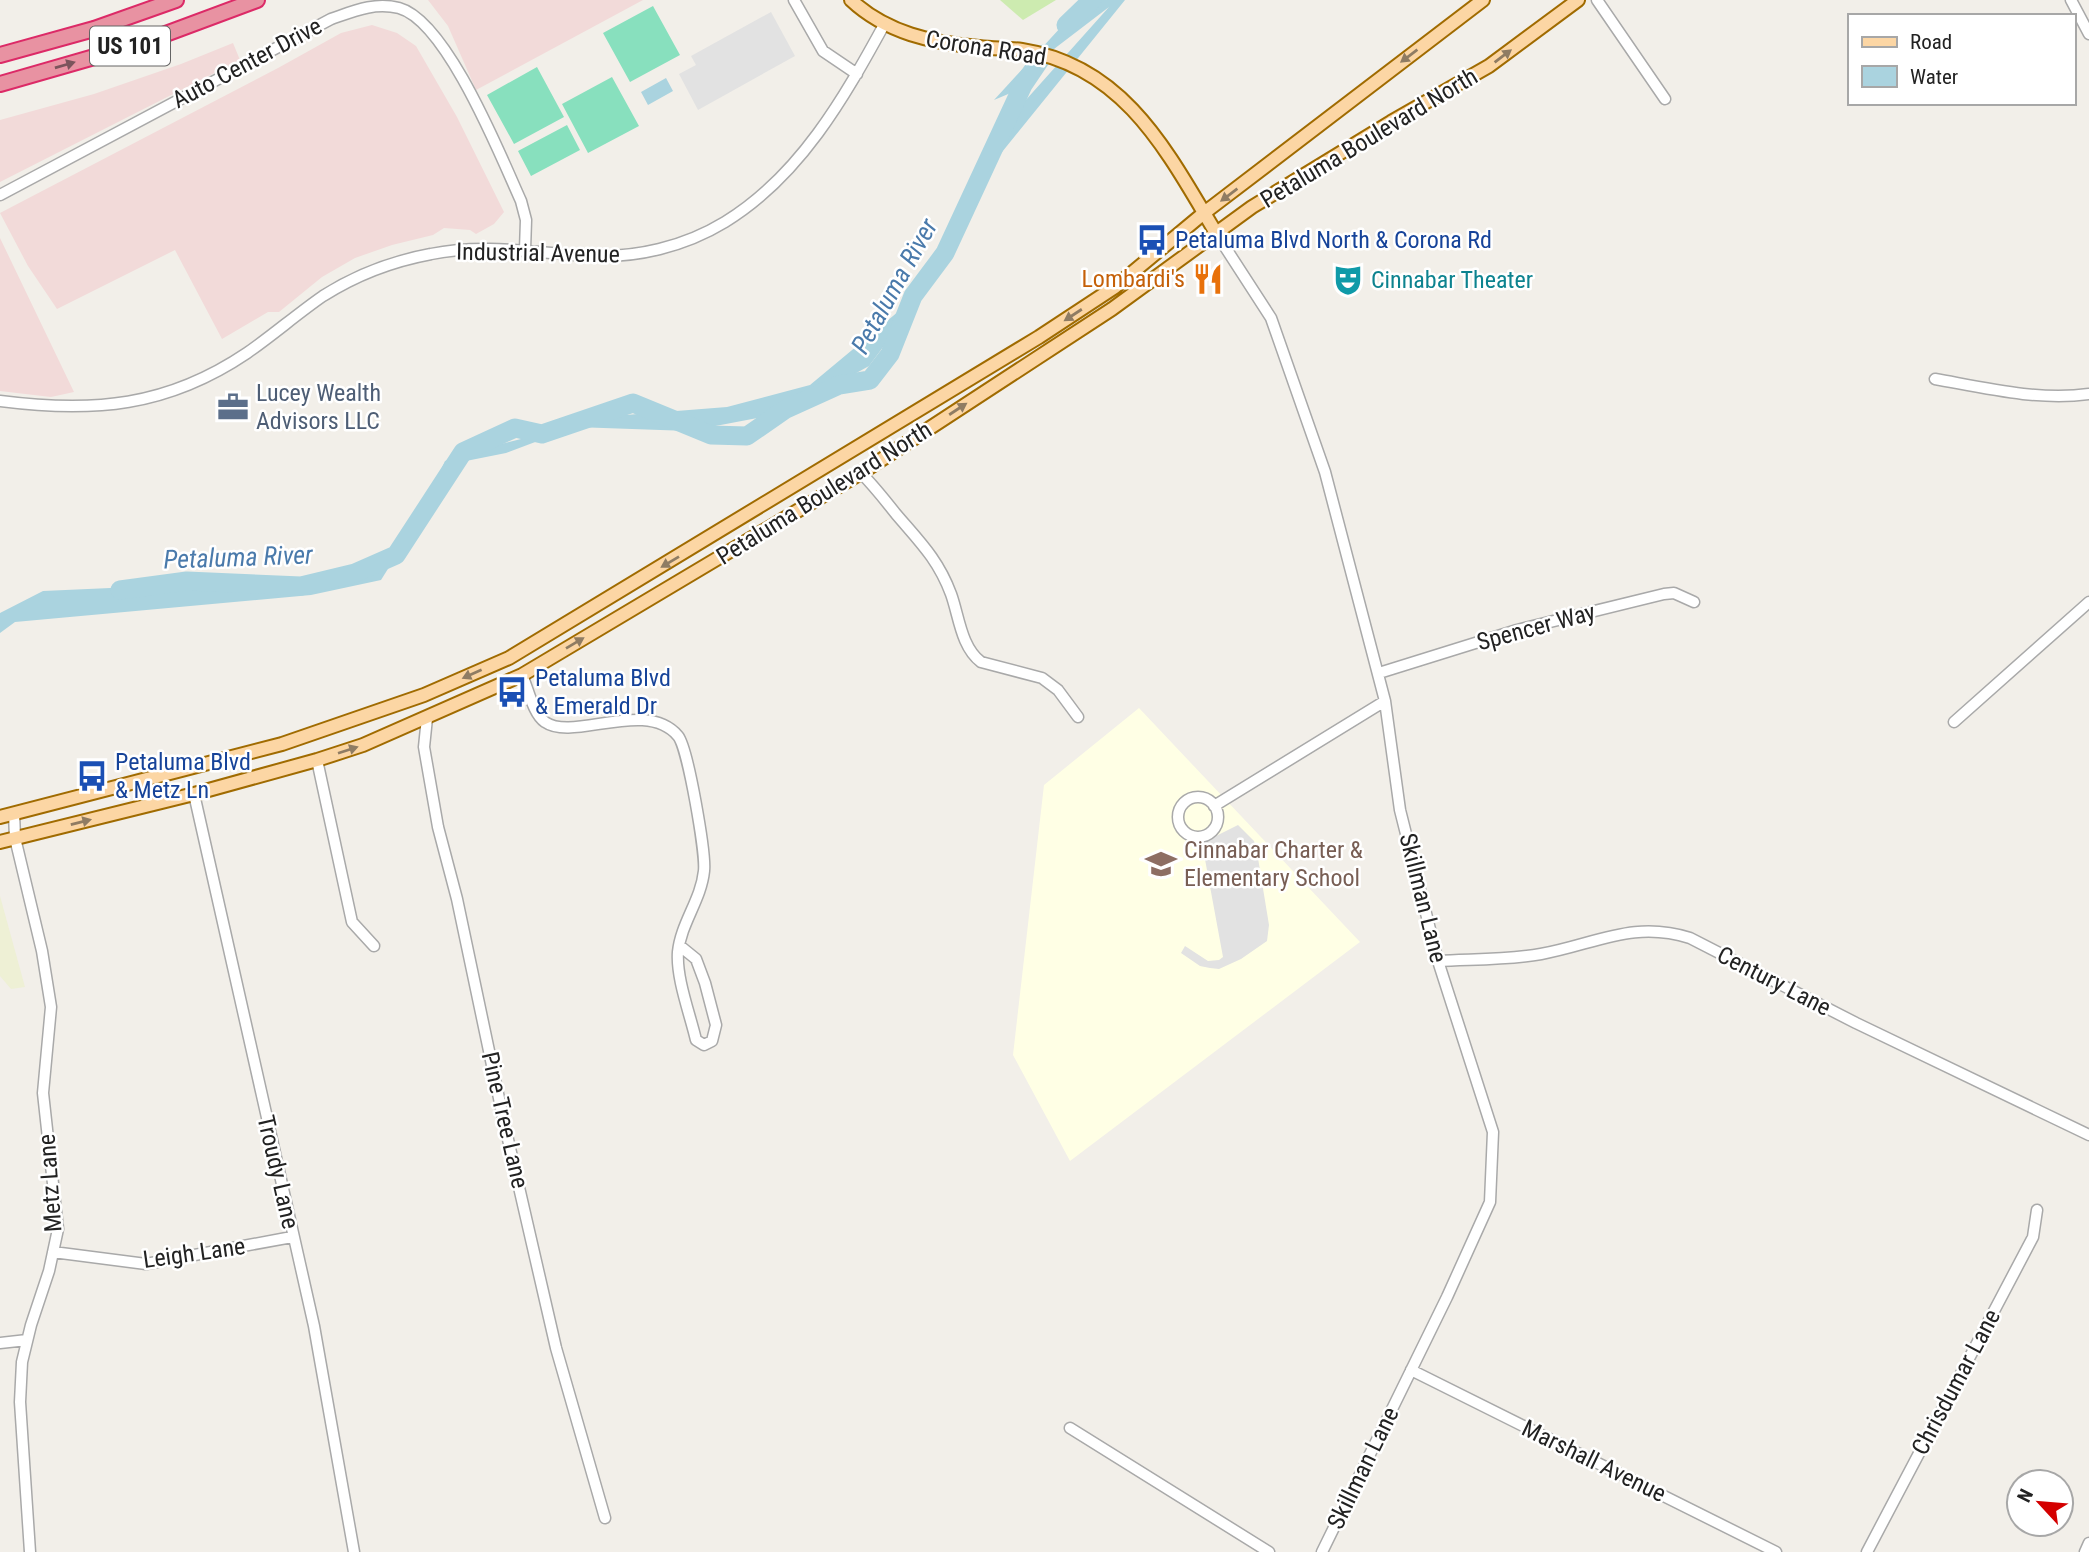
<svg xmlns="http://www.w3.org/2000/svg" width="2089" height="1552" font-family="'Roboto Condensed',sans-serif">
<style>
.commercial{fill:#f2dad9}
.education{fill:#ffffe5}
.farmland{fill:#eef0d5}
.grass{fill:#cdebb0}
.pitch{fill:#88e0be}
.parking{fill:#e2e2e2}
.water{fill:#aad3df}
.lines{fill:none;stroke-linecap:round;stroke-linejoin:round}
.river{stroke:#aad3df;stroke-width:19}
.minor-casing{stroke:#a9a9a9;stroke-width:13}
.major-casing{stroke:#a06b00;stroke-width:16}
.highway-casing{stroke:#dc2a67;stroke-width:18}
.minor{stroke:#fff;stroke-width:10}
.major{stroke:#fcd6a4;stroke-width:12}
.highway{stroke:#e892a2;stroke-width:14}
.oneway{fill:#8f7c63}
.oneway2{fill:#7b545c}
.labels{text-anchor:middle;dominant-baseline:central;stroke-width:5;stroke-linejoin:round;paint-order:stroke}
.shield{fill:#fff;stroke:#646464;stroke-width:2}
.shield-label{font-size:23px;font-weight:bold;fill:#222}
.street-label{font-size:24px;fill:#222;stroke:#fff}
.transit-label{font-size:24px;fill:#164399;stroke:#fff;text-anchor:start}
.food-label{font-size:24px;fill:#c56008;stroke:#fff;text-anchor:end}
.culture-label{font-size:24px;fill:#0d838f;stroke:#fff;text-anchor:start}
.service-label{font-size:24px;fill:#4e5e75;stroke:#fff;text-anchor:start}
.education-label{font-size:24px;fill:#785e54;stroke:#fff;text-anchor:start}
.water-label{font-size:26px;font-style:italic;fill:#4a7aab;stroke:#fff}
</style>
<rect width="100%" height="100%" fill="#f2efe9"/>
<!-- commercial -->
<path class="commercial" d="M428 0H643L476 90 448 26Z
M372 25 397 33 416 46 457 117 504 212 494 224 476 234 470 230 444 228 433 235 392 245 355 258 322 277 279 312H268L222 339 175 250 57 309 28 266 0 213 278 68 341 33Z
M233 43 240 60 0 182V120L94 94 181 64Z
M0 238 74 392 51 397 0 391Z"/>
<!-- education -->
<path class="education" d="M1139 708 1360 942 1070 1161 1013 1055 1044 785Z"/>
<!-- farmland -->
<path class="farmland" d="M0 896 25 987 11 989 0 976Z"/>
<!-- grass -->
<path class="grass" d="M1000 0H1056L1023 20Z"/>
<!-- pitch -->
<path class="pitch" d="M653 6 680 55 630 82 603 33Z
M537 67 564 117 514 144 487 95Z
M612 77 639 126 588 153 562 104Z
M567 125 580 150 531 176 518 151Z"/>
<!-- parking -->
<path class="parking" d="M771 12 795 56 698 110 679 74 696 65 691 56Z
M1238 825 1254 841 1257 852 1269 925 1267 941 1241 959 1219 969 1210 968 1200 966 1181 953 1185 946 1208 961 1219 960 1223 957 1202 843Z"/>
<!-- water -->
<path class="water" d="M1096 0H1125L981 178 924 292 869 366 784 413 689 431 575 427 506 453 461 462 416 524 381 580 311 595 15 622 0 633V613L43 591 268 581 326 584 378 569 429 495 445 461 473 451 525 438 562 420 727 407 810 385 905 306 945 241 998 131 1109 7 1054 49 1013 92 994 100 1073 14Z
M666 78 673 91 648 105 641 92Z"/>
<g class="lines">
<!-- river -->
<path class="river" d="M1066 25 1092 0
M120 590 187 581 301 586 355 573 396 555 463 452 515 428 542 434 633 403 711 435 747 436 786 409 839 385 870 380 890 354 913 296 945 253 1023 85 1044 54"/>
<defs>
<path id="minor" d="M794 0 823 51 857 74
M1597 0 1665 99
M2071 0 2089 34
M0 195 331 19C354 11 374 2 399 8 447 21 501 157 521 201L526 220 525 250
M1216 233 1271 318 1325 472 1385 701 1400 810 1438 961 1493 1132 1490 1202 1447 1297 1322 1552
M1935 379C1985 388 2038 401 2089 394
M0 401C93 413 167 407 247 353 273 335 297 314 323 296 356 275 393 261 431 254 484 243 535 253 589 256 636 258 684 247 725 222 800 176 844 98 885 23
M861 473C874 486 885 500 896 514 919 541 938 559 951 594 959 616 961 647 981 662L1042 678 1058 690 1078 717
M1379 673 1517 630 1664 594 1674 593 1694 602
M522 675C528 688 533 714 545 722 573 742 646 698 678 736 688 748 706 854 704 871 701 900 681 923 678 952 676 978 690 1014 696 1040L704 1045 712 1041 716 1025 705 983 696 959 680 946
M427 718 424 747 438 827 457 899 504 1122 556 1348 605 1518
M1954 722 2089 602
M317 760 352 922 374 946
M194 794 314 1326 354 1552
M1178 817a20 20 0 1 1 40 0a20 20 0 1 1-40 0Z
M1214 806 1385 701
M14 813 15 838 42 951 51 1007 43 1093 58 1229 49 1271 31 1325 22 1362 20 1402 30 1552
M1438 961C1471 959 1508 960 1541 954 1596 944 1633 920 1690 938L1856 1023 2089 1135
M53 1252 146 1264 292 1237
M0 1343 27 1340
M1411 1370 1776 1552
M1070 1428 1269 1552
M1867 1552 2033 1237 2037 1210
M2085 1552 2089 1543"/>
<path id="major" d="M851 0C886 33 933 43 979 47 993 49 1008 48 1022 50 1125 66 1168 153 1216 233
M0 817 282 744 424 695 509 658 1039 337 1115 287 1204 213 1483 0
M0 842 194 794 317 760 363 745 522 675 861 473 1112 309 1252 207 1391 122 1489 66 1578 0"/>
<path id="highway" d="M0 55 94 29 176 0
M0 84 136 45 257 0"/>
</defs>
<!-- minor casing -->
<use href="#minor" class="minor-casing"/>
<!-- major casing -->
<use href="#major" class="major-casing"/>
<!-- highway casing -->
<use href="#highway" class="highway-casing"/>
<!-- minor -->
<use href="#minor" class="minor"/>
<!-- major -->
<use href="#major" class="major"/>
<!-- highway -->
<use href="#highway" class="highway"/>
</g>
<!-- one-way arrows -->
<defs><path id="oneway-solid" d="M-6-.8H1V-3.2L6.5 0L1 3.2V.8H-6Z" transform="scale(1.75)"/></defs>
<g class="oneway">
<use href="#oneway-solid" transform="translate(1409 56) rotate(143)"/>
<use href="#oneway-solid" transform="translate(1503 56) rotate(-37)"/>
<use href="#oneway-solid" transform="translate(1229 195) rotate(143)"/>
<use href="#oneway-solid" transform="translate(1073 315) rotate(147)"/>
<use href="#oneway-solid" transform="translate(958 409) rotate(-33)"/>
<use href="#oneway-solid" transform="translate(670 562) rotate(149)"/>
<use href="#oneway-solid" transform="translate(575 643) rotate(-31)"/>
<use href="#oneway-solid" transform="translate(472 674) rotate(156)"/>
<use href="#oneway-solid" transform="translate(348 750) rotate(-18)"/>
<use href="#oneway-solid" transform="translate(81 822) rotate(-14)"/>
</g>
<use class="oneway2" href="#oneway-solid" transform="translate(65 65) rotate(-16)"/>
<!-- icons -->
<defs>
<symbol id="bus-bare" viewBox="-9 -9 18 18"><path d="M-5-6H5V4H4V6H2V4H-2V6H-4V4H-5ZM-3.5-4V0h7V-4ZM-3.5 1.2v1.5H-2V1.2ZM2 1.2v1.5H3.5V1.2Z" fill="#1a4fb4" stroke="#fff" stroke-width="2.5" paint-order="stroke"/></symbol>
<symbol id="restaurant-bare" viewBox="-9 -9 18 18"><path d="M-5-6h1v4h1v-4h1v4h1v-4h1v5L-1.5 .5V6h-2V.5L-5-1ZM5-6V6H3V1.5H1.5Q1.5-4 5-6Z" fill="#e8710a" stroke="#fff" stroke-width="2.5" paint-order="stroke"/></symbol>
<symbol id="theatre-bare" viewBox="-9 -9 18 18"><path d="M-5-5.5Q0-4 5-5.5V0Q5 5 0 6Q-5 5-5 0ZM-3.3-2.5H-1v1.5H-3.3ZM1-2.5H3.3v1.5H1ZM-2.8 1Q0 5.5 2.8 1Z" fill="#0f9aa8" stroke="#fff" stroke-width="2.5" paint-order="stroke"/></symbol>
<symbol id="office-bare" viewBox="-9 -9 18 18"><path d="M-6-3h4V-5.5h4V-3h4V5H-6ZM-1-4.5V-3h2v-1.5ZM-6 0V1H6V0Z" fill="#5c6f8a" stroke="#fff" stroke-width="2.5" paint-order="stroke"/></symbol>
<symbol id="school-bare" viewBox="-9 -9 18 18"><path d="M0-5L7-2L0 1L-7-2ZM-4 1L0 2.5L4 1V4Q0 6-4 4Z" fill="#8d6e63" stroke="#fff" stroke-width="2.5" paint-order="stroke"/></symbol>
</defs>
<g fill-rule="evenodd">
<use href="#bus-bare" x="1130" y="218" width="44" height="44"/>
<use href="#restaurant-bare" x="1186" y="257" width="44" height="44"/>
<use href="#theatre-bare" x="1326" y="258" width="44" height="44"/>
<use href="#office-bare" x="211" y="385" width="44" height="44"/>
<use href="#bus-bare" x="490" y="670" width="44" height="44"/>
<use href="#bus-bare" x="70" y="754" width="44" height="44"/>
<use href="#school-bare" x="1139" y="842" width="44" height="44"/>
</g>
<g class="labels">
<!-- shield labels -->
<rect class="shield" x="90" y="26.5" width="80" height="39" rx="5"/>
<g class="shield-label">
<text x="130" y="46">US 101</text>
</g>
<!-- street labels -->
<g class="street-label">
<text transform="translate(986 48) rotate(9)">Corona Road</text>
<text transform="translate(247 63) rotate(-28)">Auto Center Drive</text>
<text transform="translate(1369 138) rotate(-31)">Petaluma Boulevard North</text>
<text transform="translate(538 253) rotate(1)">Industrial Avenue</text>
<text transform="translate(824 493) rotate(-32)">Petaluma Boulevard North</text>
<text transform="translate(1536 627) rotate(-15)">Spencer Way</text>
<text transform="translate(1423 898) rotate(76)">Skillman Lane</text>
<text transform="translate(1774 981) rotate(27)">Century Lane</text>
<text transform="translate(505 1120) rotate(77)">Pine Tree Lane</text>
<text transform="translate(278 1172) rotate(77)">Troudy Lane</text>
<text transform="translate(50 1183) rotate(-94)">Metz Lane</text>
<text transform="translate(194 1253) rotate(-8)">Leigh Lane</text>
<text transform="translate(1956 1382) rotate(-62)">Chrisdumar Lane</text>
<text transform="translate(1594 1461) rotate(26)">Marshall Avenue</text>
<text transform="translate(1363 1468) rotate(-64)">Skillman Lane</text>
</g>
<!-- transit labels -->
<g class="transit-label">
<text x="1175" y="240">Petaluma Blvd North &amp; Corona Rd</text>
<text x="535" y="678">Petaluma Blvd<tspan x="535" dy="28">&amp; Emerald Dr</tspan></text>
<text x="115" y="762">Petaluma Blvd<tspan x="115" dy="28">&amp; Metz Ln</tspan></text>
</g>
<!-- food labels -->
<g class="food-label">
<text x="1185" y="279">Lombardi's</text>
</g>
<!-- culture labels -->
<g class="culture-label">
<text x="1371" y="280">Cinnabar Theater</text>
</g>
<!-- service labels -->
<g class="service-label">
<text x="256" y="393">Lucey Wealth<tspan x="256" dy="28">Advisors LLC</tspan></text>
</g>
<!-- education labels -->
<g class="education-label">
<text x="1184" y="850">Cinnabar Charter &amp;<tspan x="1184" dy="28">Elementary School</tspan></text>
</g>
<!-- water labels -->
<g class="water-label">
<text transform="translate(894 286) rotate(-61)">Petaluma River</text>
<text transform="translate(238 557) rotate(-2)">Petaluma River</text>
</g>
</g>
<!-- legend -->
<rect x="1848" y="14" width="228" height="91" fill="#ffffff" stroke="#a7a7a7" stroke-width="2"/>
<rect x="1862" y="37" width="35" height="10" fill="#fcd6a4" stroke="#a7a7a7" stroke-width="2"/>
<text x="1910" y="49" font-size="21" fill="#222222">Road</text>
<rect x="1862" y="66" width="35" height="21" fill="#aad3df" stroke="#a7a7a7" stroke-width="2"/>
<text x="1910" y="84" font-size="21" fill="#222222">Water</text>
<!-- north arrow -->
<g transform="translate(2040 1503) rotate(296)"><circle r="33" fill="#ffffff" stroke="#a7a7a7" stroke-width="2"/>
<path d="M0-5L12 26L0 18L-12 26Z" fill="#d40000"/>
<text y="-10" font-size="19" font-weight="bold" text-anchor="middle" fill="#222222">N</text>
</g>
</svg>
